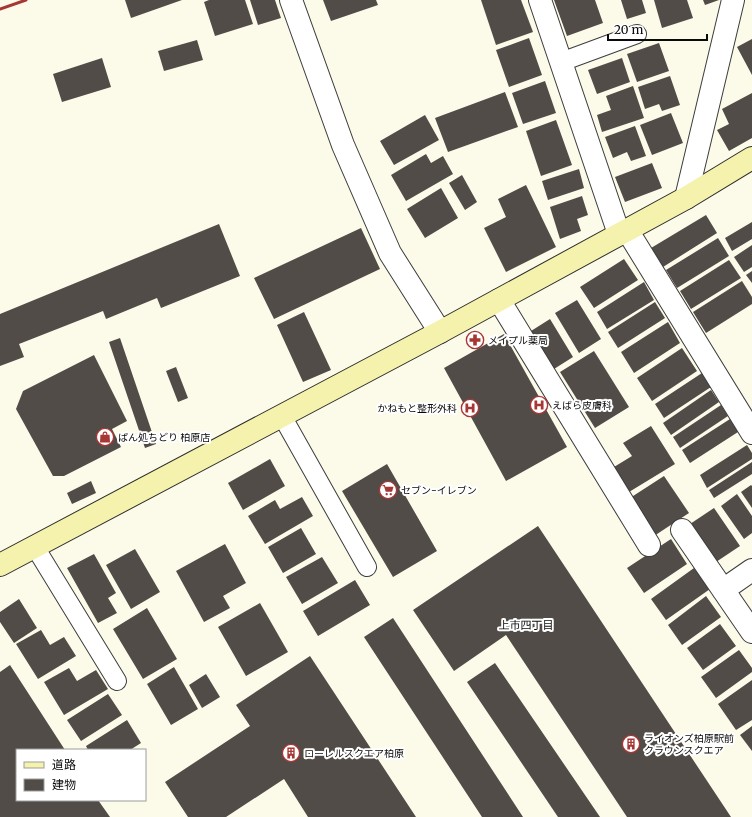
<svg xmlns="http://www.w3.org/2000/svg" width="752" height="817" font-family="Merriweather,'Noto Sans JP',serif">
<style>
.building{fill:#514c47}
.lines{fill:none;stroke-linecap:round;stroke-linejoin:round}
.lane-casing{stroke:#3d3d3d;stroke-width:20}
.street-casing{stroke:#3d3d3d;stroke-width:24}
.secondary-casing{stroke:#2c2c2c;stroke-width:24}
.lane{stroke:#fff;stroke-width:18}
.street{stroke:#fff;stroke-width:22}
.secondary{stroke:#f4f2ac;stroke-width:22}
.rail{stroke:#a73734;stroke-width:3}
.labels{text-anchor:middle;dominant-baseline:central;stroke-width:4;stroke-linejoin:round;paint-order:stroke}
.poi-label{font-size:10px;fill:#0a0a0a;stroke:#fff;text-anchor:start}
.neighbourhood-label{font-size:11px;fill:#0a0a0a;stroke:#fff}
</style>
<rect width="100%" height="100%" fill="#fcfae9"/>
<!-- building -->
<path class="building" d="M125 0H182L131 18Z
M209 0H245L253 24 215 36 204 2Z
M250 0H275L281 18 258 25Z
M323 0H376L378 5 331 21Z
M481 0H521L533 32 496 45Z
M554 0H595L603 23 567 36Z
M621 0H642L646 13 627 19Z
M654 0H687L693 18 662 28Z
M703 0H719L705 5Z
M529 38 542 75 509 87 496 50Z
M752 39V75L737 47Z
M197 40 203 60 164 71 158 51Z
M659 43 669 71 637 82 627 54Z
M102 58 111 87 62 102 53 74Z
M622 58 630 82 597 94 588 70Z
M670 76 680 105 662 111 659 104 645 109 638 87Z
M545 81 556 113 523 124 512 93Z
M633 86 644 118 602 132 597 115 611 110 606 96Z
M505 92 518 127 448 152 435 118Z
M752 93V138L729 151 717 130 729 124 722 109Z
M671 113 683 143 652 155 640 125Z
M425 115 439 140 394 165 380 141Z
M556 120 572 165 541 176 526 131Z
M635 126 646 156 631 161 627 152 613 158 605 137Z
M426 154 431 163 443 156 453 174 406 201 391 175Z
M652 163 662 188 625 202 615 177Z
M579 169 584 188 548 200 542 181Z
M462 175 477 202 465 210 449 183Z
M526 185 556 247 506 272 484 228 506 217 498 199Z
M441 188 458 218 425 238 407 209Z
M582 196 588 215 577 219 581 231 560 239 550 207Z
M706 215 717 233 663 267 651 248Z
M752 222V239L732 251 725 238Z
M219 224 240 276 161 308 157 298 106 319 103 311 19 344 24 357 0 366V314Z
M361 228 380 269 274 319 254 278Z
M718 238 729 256 677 288 666 270Z
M752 245V267L744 272 734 257Z
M624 259 638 280 594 308 580 287Z
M729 260 741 278 691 309 680 291Z
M752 271V283L746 275Z
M742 281 752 297V304L706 333 693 312Z
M644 282 654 300 607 329 597 312Z
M577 300 601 339 579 353 555 313Z
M655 302 665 318 618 348 608 332Z
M304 312 331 370 303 382 277 325Z
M550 319 573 357 554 369 531 331Z
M668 322 680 343 634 373 621 352Z
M504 334 567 447 506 481 444 368Z
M120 338 156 444 145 448 109 342Z
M682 348 697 371 652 401 637 378Z
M594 351 629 407 595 428 560 372Z
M94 355 127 421 112 429 121 447 64 476H53L16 409 23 391Z
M176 367 188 398 178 402 166 371Z
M702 373 711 387 664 418 655 404Z
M711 390 719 402 671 435 663 423Z
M721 405 728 416 680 448 673 437Z
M730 419 738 432 690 463 682 450Z
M651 426 675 464 629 492 614 467 632 456 623 443Z
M747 445 752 453V459L707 488 700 475Z
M270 459 285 486 243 510 228 483Z
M752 462V474L714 498 709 490Z
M387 464 437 551 393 577 342 491Z
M664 476 689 513 654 536 630 498Z
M91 481 96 493 72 504 67 493Z
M751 485 752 486V508L741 492Z
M737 494 752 516V533L744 539 721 506Z
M302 497 313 516 265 544 248 516 275 500 280 509Z
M714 508 740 546 716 562 690 524Z
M538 526 731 817H627L506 635 454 671 413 610Z
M301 528 316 554 283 573 268 547Z
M671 539 687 564 644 593 627 568Z
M225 544 246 583 223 596 230 608 204 622 176 571Z
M135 549 160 592 131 609 106 565Z
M94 554 116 593 108 598 117 613 98 623 67 568Z
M322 557 338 583 302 604 286 577Z
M694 568 710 589 666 620 651 599Z
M355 580 370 605 318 636 303 611Z
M706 596 721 617 682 645 668 625Z
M19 599 37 628 14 643 0 622V612Z
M260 603 288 652 246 676 218 627Z
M147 608 177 659 143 679 113 629Z
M393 618 523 817H482L364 637Z
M720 624 736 646 703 670 687 648Z
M41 630 50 645 64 637 76 656 38 679 16 644Z
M739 650 752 668V672L716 698 701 677Z
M310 656 416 817H308L284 779 226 817H188L165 782 250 726 236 705Z
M495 663 600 817H558L467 682Z
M10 665 65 750H17V800H98L110 817H0V672Z
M174 667 198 709 171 725 147 684Z
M69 668 77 681 96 670 108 689 64 715 44 682Z
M206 674 220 697 202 708 189 685Z
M752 680V720L736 730 718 704Z
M108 694 122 715 81 741 67 720Z
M127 720 141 743 130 750H88L86 746Z
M752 726V751L740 735Z"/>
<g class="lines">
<defs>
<path id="lane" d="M561 62 637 34
M282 416 367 567
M35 547 117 681"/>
<path id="street" d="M291 0 343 145 390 253 440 332
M540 0 619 234
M686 198 733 0
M627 230 752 433
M499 300 649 545
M682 530 752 632
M723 590 752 570"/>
<path id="secondary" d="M0 565 440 332 686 198 752 158"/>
</defs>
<!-- lane casing -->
<use href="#lane" class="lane-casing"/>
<!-- street casing -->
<use href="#street" class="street-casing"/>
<!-- secondary casing -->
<use href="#secondary" class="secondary-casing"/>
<!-- lane -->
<use href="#lane" class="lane"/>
<!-- street -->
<use href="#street" class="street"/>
<!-- secondary -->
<use href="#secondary" class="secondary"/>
<!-- rail -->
<path class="rail" d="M0 9 26 0"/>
</g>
<!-- icons -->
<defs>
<symbol id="pharmacy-ring" viewBox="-11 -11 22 22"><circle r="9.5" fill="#fff" stroke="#a73734" stroke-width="1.5"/><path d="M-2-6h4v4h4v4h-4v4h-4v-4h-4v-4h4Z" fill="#a73734"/></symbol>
<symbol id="hospital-ring" viewBox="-11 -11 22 22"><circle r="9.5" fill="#fff" stroke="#a73734" stroke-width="1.5"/><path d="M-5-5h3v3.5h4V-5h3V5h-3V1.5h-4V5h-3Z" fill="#a73734"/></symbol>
<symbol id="shop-ring" viewBox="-11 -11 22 22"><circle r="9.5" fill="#fff" stroke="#a73734" stroke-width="1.5"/><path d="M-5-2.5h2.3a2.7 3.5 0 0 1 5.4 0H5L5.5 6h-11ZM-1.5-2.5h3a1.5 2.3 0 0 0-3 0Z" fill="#a73734"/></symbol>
<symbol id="supermarket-ring" viewBox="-11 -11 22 22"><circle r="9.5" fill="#fff" stroke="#a73734" stroke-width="1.5"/><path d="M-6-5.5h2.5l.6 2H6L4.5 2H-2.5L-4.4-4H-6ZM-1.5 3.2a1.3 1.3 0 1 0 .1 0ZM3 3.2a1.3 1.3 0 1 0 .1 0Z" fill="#a73734"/></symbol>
<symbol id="building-ring" viewBox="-11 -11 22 22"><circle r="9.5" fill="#fff" stroke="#a73734" stroke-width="1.5"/><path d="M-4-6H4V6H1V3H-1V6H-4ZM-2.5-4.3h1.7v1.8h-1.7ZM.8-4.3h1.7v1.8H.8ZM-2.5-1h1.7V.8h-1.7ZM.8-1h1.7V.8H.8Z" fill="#a73734"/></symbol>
</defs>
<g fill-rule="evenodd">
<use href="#pharmacy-ring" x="465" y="330" width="20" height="20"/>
<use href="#hospital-ring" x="529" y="395" width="20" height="20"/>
<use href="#hospital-ring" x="460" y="398" width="20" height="20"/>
<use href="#shop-ring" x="95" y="427" width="20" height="20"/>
<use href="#supermarket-ring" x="378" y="480" width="20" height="20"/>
<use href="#building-ring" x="621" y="734" width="20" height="20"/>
<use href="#building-ring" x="281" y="743" width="20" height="20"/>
</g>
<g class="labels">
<!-- poi labels -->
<g class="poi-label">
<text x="488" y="340">メイプル薬局</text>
<text x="552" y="405">えばら皮膚科</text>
<text x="457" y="408" text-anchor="end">かねもと整形外科</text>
<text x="118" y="437">ぱん処ちどり 柏原店</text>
<text x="401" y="490">セブン-イレブン</text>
<text x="644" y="738">ライオンズ柏原駅前<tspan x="644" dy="12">クラウンスクエア</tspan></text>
<text x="304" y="753">ローレルスクエア柏原</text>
</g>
<!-- neighbourhood labels -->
<g class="neighbourhood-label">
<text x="526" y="625">上市四丁目</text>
</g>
</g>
<!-- legend -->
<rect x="16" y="749" width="130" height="52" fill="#ffffff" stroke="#9d9d9d"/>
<rect x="24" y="762" width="20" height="6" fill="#f4f2ac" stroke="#9d9d9d"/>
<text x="52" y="769" font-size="12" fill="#0a0a0a">道路</text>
<rect x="24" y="779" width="20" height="12" fill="#514c47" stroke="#9d9d9d"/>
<text x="52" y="789" font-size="12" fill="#0a0a0a">建物</text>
<!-- scale -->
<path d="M608 34v6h99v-6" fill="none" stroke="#0a0a0a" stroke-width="2"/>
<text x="614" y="34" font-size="12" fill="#0a0a0a" stroke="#ffffff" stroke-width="3" paint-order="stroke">20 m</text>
</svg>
